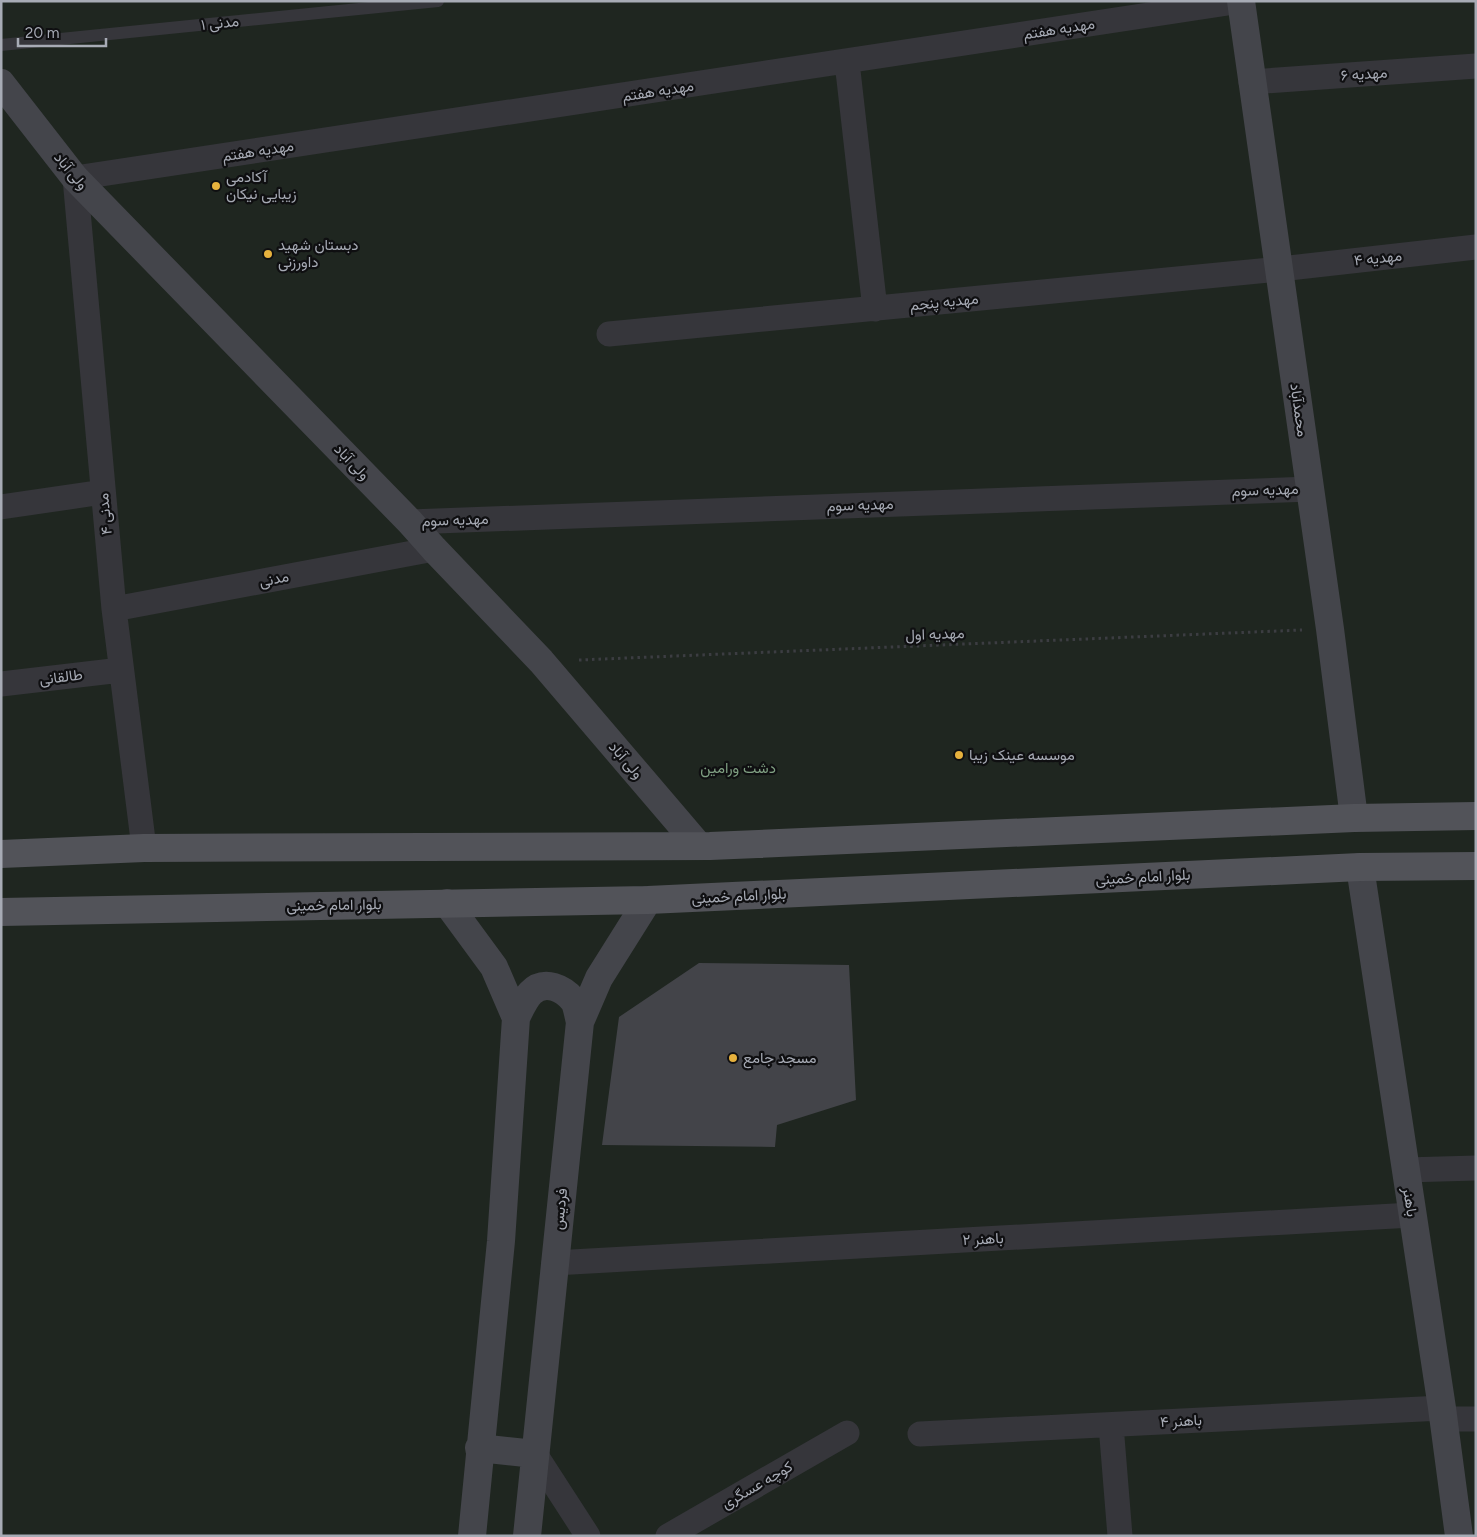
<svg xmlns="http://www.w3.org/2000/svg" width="1477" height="1537" font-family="Figtree,Vazirmatn,sans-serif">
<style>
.green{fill:#1f2620}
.building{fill:#434449}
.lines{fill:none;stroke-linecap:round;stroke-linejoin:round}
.path{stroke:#3c3d42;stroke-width:3;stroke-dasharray:2.5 4;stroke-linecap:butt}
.lane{stroke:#36363b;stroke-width:12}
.street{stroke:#36363b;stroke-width:25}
.secondary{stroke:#44454b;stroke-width:28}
.primary{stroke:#525359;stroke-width:28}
.poi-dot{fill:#e6b13d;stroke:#0f0f11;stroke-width:2}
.labels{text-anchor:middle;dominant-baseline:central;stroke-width:4.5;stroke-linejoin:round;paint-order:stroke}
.street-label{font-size:15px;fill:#a7abb5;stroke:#0f0f11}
.poi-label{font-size:15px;fill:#a7abb5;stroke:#0f0f11;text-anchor:start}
.park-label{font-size:15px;fill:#7f9f82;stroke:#0f0f11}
</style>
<rect width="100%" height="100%" fill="#141416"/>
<!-- green -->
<path class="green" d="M1 1H1476V1536H1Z"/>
<!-- building -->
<path class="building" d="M699 963 849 965 856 1100 777 1125 775 1147 602 1145 619 1017Z"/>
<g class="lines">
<!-- path -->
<path class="path" d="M579 660 1302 630"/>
<!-- lane -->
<path class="lane" d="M1 45 438 1"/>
<!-- street -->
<path class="street" d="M847 62 875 309
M1251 82 1476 66
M609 334 1280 269 1476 247
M1 507 103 492
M410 522 1310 489
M114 609 434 549
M1 684 121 670
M144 848 114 609 75 178 1241 1
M1405 1170 1476 1168
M554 1263 1412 1215
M1444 1419H1476
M1111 1425 1120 1536
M920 1434 1442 1408
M535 1454 588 1536
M668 1536 847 1433"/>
<!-- secondary -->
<path class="secondary" d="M1241 1 1330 629 1354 818
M1 83 75 178 410 522 434 549 541 661 699 846
M1360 867 1442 1408 1459 1536
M447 903 494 967 516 1018 501 1241 472 1536
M516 1018C524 1001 532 981 554 987 561 989 568 994 573 1000 577 1005 578 1015 580 1022
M479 1448 535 1454
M527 1536 580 1022 599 978 648 900"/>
<!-- primary -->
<path class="primary" d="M1 854 144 848 710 846 1354 818 1476 816
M1 912 648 900 1360 867 1476 866"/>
</g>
<!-- markers -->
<g class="poi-dot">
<circle cx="216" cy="186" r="5"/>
<circle cx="268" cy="254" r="5"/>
<circle cx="959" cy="755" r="5"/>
<circle cx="733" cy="1058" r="5"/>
</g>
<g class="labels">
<!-- street labels -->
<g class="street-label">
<text transform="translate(220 23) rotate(-6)">مدنی ۱</text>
<text transform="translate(1059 29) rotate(-9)">مهدیه هفتم</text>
<text transform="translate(1364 74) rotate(-4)">مهدیه ۶</text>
<text transform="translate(658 91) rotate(-9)">مهدیه هفتم</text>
<text transform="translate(258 151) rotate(-9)">مهدیه هفتم</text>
<text transform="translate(71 171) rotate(50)">ولی آباد</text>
<text transform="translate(1378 258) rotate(-6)">مهدیه ۴</text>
<text transform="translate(944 302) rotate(-6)">مهدیه پنجم</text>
<text transform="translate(1299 410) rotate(82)">محمدآباد</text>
<text transform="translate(352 462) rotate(46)">ولی آباد</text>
<text transform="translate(1265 490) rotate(-2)">مهدیه سوم</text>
<text transform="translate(860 505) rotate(-2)">مهدیه سوم</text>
<text transform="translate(105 514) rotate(-95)">مدنی ۴</text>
<text transform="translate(455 520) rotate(-2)">مهدیه سوم</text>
<text transform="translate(274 579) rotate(-11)">مدنی</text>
<text transform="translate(935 634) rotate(-2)">مهدیه اول</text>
<text transform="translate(61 677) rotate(-7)">طالقانی</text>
<text transform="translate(626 760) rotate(49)">ولی آباد</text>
<text transform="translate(1143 877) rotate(-3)">بلوار امام خمینی</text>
<text transform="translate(739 896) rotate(-3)">بلوار امام خمینی</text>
<text transform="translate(334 905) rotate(-1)">بلوار امام خمینی</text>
<text transform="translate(1410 1202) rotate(81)">باهنر</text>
<text transform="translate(560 1209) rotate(-84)">فردیس</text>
<text transform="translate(983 1239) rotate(-3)">باهنر ۲</text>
<text transform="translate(1181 1421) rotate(-3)">باهنر ۴</text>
<text transform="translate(757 1485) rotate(-30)">کوچه عسگری</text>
</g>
<!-- poi labels -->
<g class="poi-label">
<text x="226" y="177">آکادمی<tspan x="226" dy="17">زیبایی نیکان</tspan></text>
<text x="278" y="245">دبستان شهید<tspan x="278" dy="17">داورزنی</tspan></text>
<text x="969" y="755">موسسه عینک زیبا</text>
<text x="743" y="1058">مسجد جامع</text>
</g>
<!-- park labels -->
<g class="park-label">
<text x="738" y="768">دشت ورامین</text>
</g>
</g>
<!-- border -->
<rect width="1477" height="1537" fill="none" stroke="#a7abb5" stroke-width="5"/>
<!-- scale -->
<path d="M18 38v8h88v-8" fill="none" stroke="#a7abb5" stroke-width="2.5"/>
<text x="25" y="38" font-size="15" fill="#a7abb5" stroke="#0f0f11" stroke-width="4" paint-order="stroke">20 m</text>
</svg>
